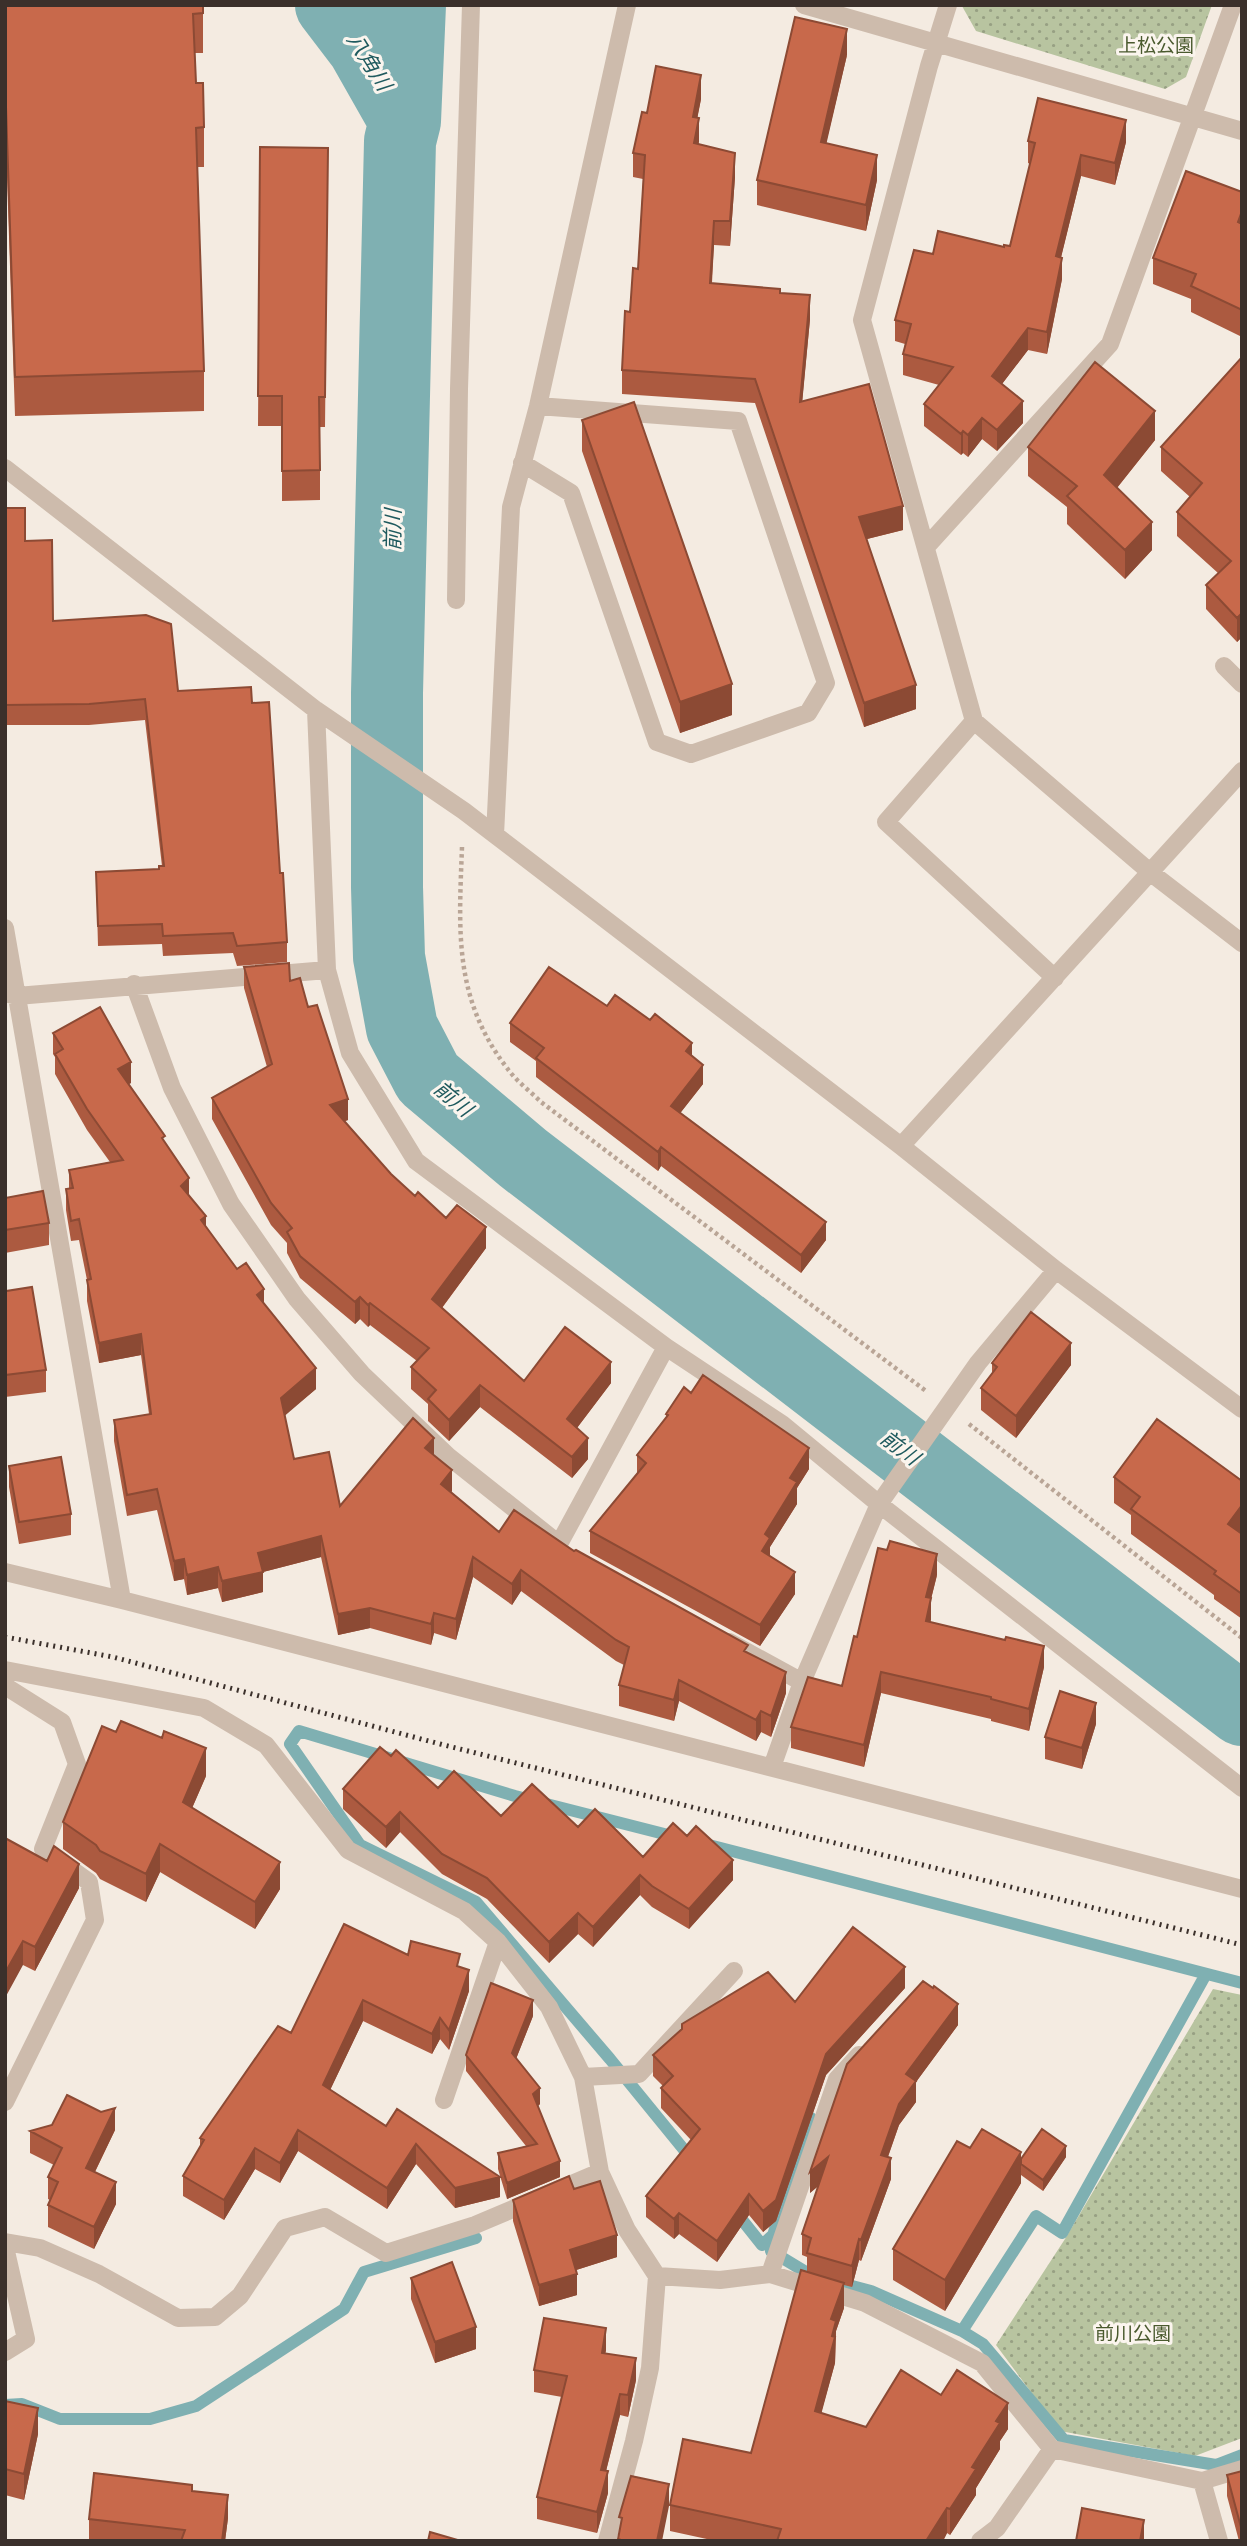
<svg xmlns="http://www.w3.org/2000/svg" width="1247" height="2546" font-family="'DejaVu Sans','Noto Sans JP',sans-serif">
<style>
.park{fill:url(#park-dots)}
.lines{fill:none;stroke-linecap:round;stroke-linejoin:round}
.stream{stroke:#7fb0b2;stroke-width:12}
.river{stroke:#7fb0b2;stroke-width:72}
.path{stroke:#b9a596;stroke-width:4.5;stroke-dasharray:3.5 3.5;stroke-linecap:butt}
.minor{stroke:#cdbbac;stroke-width:18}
.rail{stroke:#3b302b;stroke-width:5;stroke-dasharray:2 5;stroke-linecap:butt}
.wall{fill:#ac5a40}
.shaded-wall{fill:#8c4a34}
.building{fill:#c8694b;stroke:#8c4a34;stroke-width:2}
.labels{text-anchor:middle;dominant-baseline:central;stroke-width:6;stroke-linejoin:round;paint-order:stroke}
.park-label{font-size:19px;fill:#4a5a2e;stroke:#fbf5ee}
.water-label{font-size:21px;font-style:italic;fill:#1f5a5e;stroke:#fbf5ee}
</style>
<defs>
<pattern id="park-dots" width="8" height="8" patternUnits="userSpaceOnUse" patternTransform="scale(1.75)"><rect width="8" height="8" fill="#b8c4a0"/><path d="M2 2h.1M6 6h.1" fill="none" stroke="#97a083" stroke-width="1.8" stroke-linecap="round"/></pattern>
</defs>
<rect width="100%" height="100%" fill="#f4ebe1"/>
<!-- park -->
<path class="park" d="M1212 5 1186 77 1165 89 976 31 962 6Z
M1213 1989 1242 1995V2438L1195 2456 1060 2431 996 2345 1065 2239Z"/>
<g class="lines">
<!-- stream -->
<path class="stream" d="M680 1838 515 1796 299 1731 290 1744 360 1845 476 1902 610 2059 694 2162
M705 1844 1242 1983
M1206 1974 1062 2233 1036 2216 962 2331 983 2344 1064 2440 1216 2465 1242 2455
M735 2211 762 2245 773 2235 811 2118
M771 2251 809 2274 816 2276
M837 2282 871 2291 962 2331
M5 2405 22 2404 60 2419H150L196 2406 344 2309 364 2272 476 2238"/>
<!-- river -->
<path class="river" d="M331 5 363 47 405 121
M410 5 405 121 400 141 387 693V887L389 957 402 1028 428 1078 523 1158 1242 1710"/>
<!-- path -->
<path class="path" d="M462 847C459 929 453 998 507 1068 516 1081 530 1091 541 1102L926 1391
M969 1424 1242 1638"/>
<!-- minor -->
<path class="minor" d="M804 5 1242 131
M948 5 929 66 862 320 974 721 1150 872 1242 943
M522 463 571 493 657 742 691 754 808 713 826 683 738 421 538 406
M5 468 316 710 464 811 901 1146 1056 1270 1242 1409
M927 546 1110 344 1233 5
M456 600 459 389 471 5
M1224 666 1242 684
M316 710 327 970
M974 721 886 822 1055 978
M495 835 511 507 538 406 627 5
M5 928 122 1600
M5 993 17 996 327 970 350 1053 416 1161 666 1347 559 1544 448 1456 362 1374 297 1299 231 1204 172 1088 134 984
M901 1146 1242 771
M666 1347 782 1424 879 1504 1242 1788
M5 1572 122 1600 1242 1889
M729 1642 802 1682
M5 1670 204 1708 266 1745 348 1850 464 1911 498 1942 549 2007 583 2077 600 2172 627 2230 657 2276 720 2280 770 2274 865 2303 982 2363 1052 2449 1202 2481 1242 2469
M5 1686 62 1722 77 1764 43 1849 89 1882 95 1920 5 2102
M772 1767 802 1682 879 1504 978 1363 1056 1270
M583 2077 639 2074 734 1971
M444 2100 498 1942
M5 2242 40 2248 99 2274 178 2318 215 2317 240 2296 285 2228 325 2217 386 2253 475 2225 600 2172
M5 2247 26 2339 5 2352
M770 2274 837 2079 859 2055
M1202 2481 1219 2541
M607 2541 634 2441 650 2368 657 2276
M980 2541 997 2528 1052 2449"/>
<!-- rail -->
<path class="rail" d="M5 1637 113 1657 440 1744 1242 1945"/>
</g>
<!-- wall -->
<path class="wall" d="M5 5H203V53H195L196 83 204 127V167H197L204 371V411L15 416 5 117Z
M847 55 826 143 877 180 866 231 757 205V180Z
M701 99 697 118 698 144 735 177 730 246 714 245 712 283 780 293 810 319 802 402 903 530 867 539 916 709 864 727 755 403 622 394V370L630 312 638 269 643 179 633 177V153L647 113Z
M1028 141 1126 142 1115 185 1081 176 1061 257 1062 279 1047 354 1028 350 1002 384 1023 423 997 451 982 439 968 457 963 453 961 455 924 426V404L939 385 903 375V354L905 344 895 341V320L933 254 1010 246 1030 164 1028 163Z
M260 147 328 148 325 427H320V500L282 501V426H258Z
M1242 192V337L1191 312V299L1153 284V258Z
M1242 357V637L1237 642 1206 609V585L1218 573 1177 536V512L1190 497 1161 471V447Z
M582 420 732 715 680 733 582 451Z
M1155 440 1117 488 1152 550 1125 579 1067 524V507L1028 476V447Z
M5 508 25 541 53 621 178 691 252 703 280 873 287 942V962L237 966 233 953 163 956 162 944 98 946 96 872 159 869 162 866 145 720 89 725H5Z
M244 967 290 981 308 1007 348 1120 345 1121 391 1174 415 1196 486 1248 442 1308 524 1381 611 1383 577 1428 588 1459 572 1478 480 1407 449 1441 428 1421V1404L411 1389V1367L417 1361 370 1325 368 1327 360 1319 355 1324 300 1278 287 1253V1243L271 1225 212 1119V1098L267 1067 244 988Z
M607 1006 692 1057 703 1084 680 1113 826 1240 801 1273 661 1166 658 1171 536 1077V1061L510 1042V1023Z
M53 1033 131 1083 128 1084 165 1143 189 1195 206 1227 237 1269 264 1304 316 1389 284 1415 294 1459 340 1506 434 1455 452 1491 451 1492 499 1532 574 1551 748 1653 786 1693 771 1737 761 1732 756 1741 679 1701 674 1721 619 1706V1685L624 1665 616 1661 521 1591 512 1605 473 1577 456 1640 434 1633 431 1645 370 1628 338 1635 321 1557 263 1572V1592L222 1602 218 1588 187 1595 184 1579 174 1581 157 1510 127 1516 114 1441V1420L149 1414 141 1355 99 1363 87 1301V1280L79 1240 71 1241 66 1210V1189L69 1188V1170L110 1162 87 1130 55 1074V1057L53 1054Z
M5 1198 49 1223V1245L5 1253Z
M5 1286 6 1291 46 1370V1392L5 1397Z
M992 1363 1071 1365 1016 1438 981 1410V1388L992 1373Z
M691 1393 809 1469 797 1488V1504L770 1547V1557L795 1594 760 1646 590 1553V1531L637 1474V1455L666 1417V1414Z
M9 1466 71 1514V1535L19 1544 9 1487Z
M1114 1477 1242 1534V1619L1214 1599V1595L1131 1534V1515L1114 1503Z
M937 1575 931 1599 930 1622 1044 1667 1029 1731 991 1721V1719L881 1693 864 1767 791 1748V1727L842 1686 857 1637Z
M1096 1724 1082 1769 1045 1759V1737Z
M391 1756 438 1788 501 1816 578 1827 643 1857 733 1880 689 1929 652 1907 640 1895 593 1947 578 1934 549 1963 487 1899 442 1874 400 1832 386 1848 343 1809V1789Z
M206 1776 192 1808 280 1889 255 1929 160 1872 146 1902 100 1879 96 1873 63 1849V1822Z
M5 1838 79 1888 35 1971 23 1965Z
M408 1955 460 1967 469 1991 449 2050 440 2039 432 2054 363 2021 330 2090 386 2126 397 2109 500 2197 455 2208 416 2164 387 2209 298 2151 280 2183 255 2169 224 2220 183 2196V2176L200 2147V2138L291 2033Z
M905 1988 826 2075 776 2221 763 2232 749 2215 717 2262 679 2234 674 2239 646 2217V2196L691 2140 661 2108V2088L663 2086 653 2076V2055L795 2002Z
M933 1988 958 2025 916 2082V2102L899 2125 888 2157 891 2179 861 2261 859 2260 852 2287 844 2285V2308L836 2331 835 2363 821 2413 866 2427 941 2395 1008 2429 1000 2441V2449L976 2488V2495L950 2535 947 2533 943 2541H716L670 2531V2505L751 2453 807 2272V2257L802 2255V2234L818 2186 810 2193Z
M533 2016 516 2059 540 2104 538 2106 560 2177 507 2199 498 2169V2153L526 2146 466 2071V2055Z
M115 2130 95 2172 116 2204 94 2249 48 2227V2205L50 2200 48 2199V2177L54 2165 30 2153V2131Z
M970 2148 1021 2159 1066 2157 1043 2191 1021 2175V2183L945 2311 893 2280V2249Z
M574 2189 617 2257 576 2270 577 2295 539 2306 513 2221V2200Z
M411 2278 476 2349 435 2363 411 2299Z
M606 2350 605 2353 636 2380 628 2417 620 2415 606 2471 608 2493 597 2533 537 2519V2497L562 2397 534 2392V2370Z
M5 2401 38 2434 24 2500 5 2495Z
M1242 2471V2541H1239L1227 2496V2475Z
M192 2491 228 2518 225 2541H89V2519Z"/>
<!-- shaded-wall -->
<path class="shaded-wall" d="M847 29V55L821 167V142Z
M701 75V99L693 141V117Z
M699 118V142L694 167V143Z
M1126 120V142L1115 185V163Z
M735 153V177L730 246V221Z
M877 155V180L866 231V205Z
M1081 155V176L1056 278V256Z
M1242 211V238L1238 222Z
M714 221V245L710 307V283Z
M1062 258V279L1047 354V332Z
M810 295V319L800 426V402Z
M1028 328V350L992 397V376Z
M1023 401V423L997 451V430Z
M1155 411V440L1104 504V475Z
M982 418V439L968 457V435Z
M963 431V453L961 455V434Z
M903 506V530L859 541V517Z
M1152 522V550L1125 579V550Z
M1242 613V637L1237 642V618Z
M732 684V715L680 733V702Z
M916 685V709L864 727V703Z
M692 1043V1062L686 1051Z
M131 1062V1083L118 1090V1069Z
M703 1065V1084L671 1125V1106Z
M348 1099V1120L330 1126V1105Z
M661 1147V1166L658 1171V1152Z
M189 1178V1198L181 1186Z
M206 1216V1237L201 1220Z
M826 1222V1240L801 1273V1255Z
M486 1227V1248L432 1321V1299Z
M264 1289V1310L257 1295Z
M360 1297V1319L355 1324V1302Z
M370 1303V1325L368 1327V1305Z
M141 1334V1355L99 1363V1343Z
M1071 1343V1365L1016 1438V1416Z
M611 1362V1383L567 1441V1419Z
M316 1368V1389L281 1419V1398Z
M480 1385V1407L449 1441V1420Z
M434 1438V1458L425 1448Z
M588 1438V1459L572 1478V1457Z
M809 1448V1469L797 1488V1504L770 1547V1559L762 1551 765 1534 790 1478Z
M452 1470V1491L441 1504V1484Z
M1242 1505V1531L1228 1549V1524Z
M321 1536V1557L263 1572V1592L222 1602V1581L258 1553Z
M937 1554V1575L931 1599V1620L926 1642V1597Z
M473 1557V1577L456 1640V1619Z
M184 1559V1579L174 1581V1561Z
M218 1567V1588L187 1595V1575Z
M521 1570V1591L512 1605V1584Z
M795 1572V1594L760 1646V1625Z
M370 1608V1628L338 1635V1614Z
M434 1613V1633L431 1645V1624Z
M1044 1646V1667L1029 1731V1709Z
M786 1672V1693L771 1737V1716Z
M881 1672V1693L864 1767V1745Z
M679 1680V1701L674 1721V1700Z
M1096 1703V1724L1082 1769V1748Z
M761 1711V1732L756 1741V1720Z
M206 1748V1776L183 1829V1802Z
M400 1812V1832L386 1848V1827Z
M160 1844V1872L146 1902V1874Z
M733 1860V1880L689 1929V1909Z
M280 1862V1889L255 1929V1902Z
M79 1864V1888L35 1971V1947Z
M640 1875V1895L593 1947V1927Z
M578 1913V1934L549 1963V1942Z
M23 1941V1965L5 1998V1973Z
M905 1967V1988L826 2075 776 2221 763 2232V2211L826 2054Z
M469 1970V1991L449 2050V2030Z
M363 2000V2021L323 2105V2085Z
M533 2000V2016L512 2069V2053Z
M958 2004V2025L916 2082V2102L899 2125 881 2176V2155L906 2074Z
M440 2018V2039L432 2054V2034Z
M540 2088V2104L533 2110V2094Z
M115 2108V2130L86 2190V2168Z
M298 2130V2151L280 2183V2163Z
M416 2144V2164L387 2209V2188Z
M1066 2146V2157L1043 2191V2180Z
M255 2148V2169L224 2220V2200Z
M1021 2152V2183L945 2311V2280Z
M828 2157V2178L810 2193V2172Z
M891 2158V2179L861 2261V2240Z
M560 2161V2177L507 2199V2183Z
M500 2177V2197L455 2208V2188Z
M116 2182V2204L94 2249V2227Z
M749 2194V2215L717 2262V2241Z
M679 2213V2234L674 2239V2219Z
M617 2235V2257L570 2272V2250Z
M859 2239V2260L852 2287V2266Z
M577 2274V2295L539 2306V2285Z
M844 2283V2308L836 2331 835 2363 815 2437V2411L831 2319Z
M476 2327V2349L435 2363V2342Z
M606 2328V2350L602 2374V2353Z
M636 2358V2380L628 2417V2395Z
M620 2394V2415L601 2491V2470Z
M1008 2403V2429L1000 2441V2449L976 2488V2495L950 2535V2509L996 2421Z
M38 2408V2434L24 2500V2474Z
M608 2471V2493L597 2533V2512Z
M669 2484V2506L662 2541H657Z
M228 2495V2518L225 2541H222Z
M947 2508V2533L943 2541H926Z
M1144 2520V2541H1140Z"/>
<!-- building -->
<path class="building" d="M5 5H203V13L193 14 196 83H203L204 127 196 128 204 371 15 377 5 77Z
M795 17 847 29 821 142 877 155 866 205 757 180Z
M656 66 701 75 693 117 699 118 694 143 735 153 730 221H714L710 283 780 289V293L810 295 800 402 869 384 903 506 859 517 916 685 864 703 755 379 622 370 625 311 630 312 633 268 638 269 645 155 633 153 642 112 647 113Z
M1038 98 1126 120 1115 163 1081 155 1056 256 1062 258 1047 332 1028 328 992 376 1023 401 997 430 982 418 968 435 963 431 961 434 924 404 953 367 903 354 911 324 895 320 914 250 933 254 938 231 1004 247V245L1010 246 1035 143 1028 141Z
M260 147 328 148 325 397H319L320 470 282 471V396H258Z
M1186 171 1242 192V211L1238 222 1242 224V310L1191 286 1196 274 1153 258Z
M1242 357V613L1237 618 1206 585 1231 561 1177 512 1202 483 1161 447Z
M1095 362 1155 411 1104 475 1152 522 1125 550 1067 496 1077 486 1028 447Z
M634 402 732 684 680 702 582 420Z
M5 508H25V541L52 540 53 621 146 615 171 624 178 691 251 687 252 703 269 702 280 873H283L287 942 237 946 233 933 163 936 162 924 98 926 96 872 159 869V866H164L145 699 89 704 5 705Z
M289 963 290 981 300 978 308 1007 317 1005 348 1099 330 1105 391 1174 415 1196 418 1192 446 1218 457 1205 486 1227 432 1299 524 1381 565 1327 611 1362 567 1419 588 1438 572 1457 480 1385 449 1420 428 1399 436 1390 411 1367 429 1348 370 1303 368 1305 360 1297 355 1302 300 1256 287 1232 292 1228 271 1203 212 1098 272 1064 244 967Z
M549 967 607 1006 615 995 650 1020 655 1014 692 1043 686 1051 703 1065 671 1106 826 1222 801 1255 661 1147 658 1152 536 1058 544 1048 510 1023Z
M100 1007 131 1062 118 1069 165 1136 162 1138 189 1178 181 1186 206 1216 201 1220 237 1269 246 1263 264 1289 257 1295 316 1368 281 1398 294 1459 329 1452 340 1506 413 1418 434 1438 425 1448 452 1470 441 1484 499 1532 514 1510 574 1551 576 1550 748 1645 744 1651 786 1672 771 1716 761 1711 756 1720 679 1680 674 1700 619 1685 629 1647 616 1640 521 1570 512 1584 473 1557 456 1619 434 1613 431 1624 370 1608 338 1614 321 1536 258 1553 263 1572 222 1581 218 1567 187 1575 184 1559 174 1561 157 1489 127 1495 114 1420 151 1414 141 1334 99 1343 87 1280 91 1279 79 1219 71 1221 66 1189 73 1188 69 1170 123 1160 87 1109 55 1054 63 1049 53 1033Z
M43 1191 49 1223 5 1230V1198Z
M5 1286 6 1291 32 1287 46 1370 5 1375Z
M1031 1312 1071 1343 1016 1416 981 1388 997 1367 992 1363Z
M703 1375 809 1448 790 1478 797 1482 765 1534 770 1538 762 1551 795 1572 760 1625 590 1531 646 1463 637 1455 668 1415 666 1414 684 1387 691 1393Z
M1157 1419 1242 1481V1505L1228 1524 1242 1534V1594L1214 1574 1216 1571 1131 1509 1140 1497 1114 1477Z
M61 1457 71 1514 19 1522 9 1466Z
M890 1541 937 1554 926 1597 931 1598 926 1621 1005 1640 1006 1637 1044 1646 1029 1709 991 1699V1697L881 1672 864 1745 791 1727 808 1677 842 1686 854 1636 857 1637 878 1548 887 1550Z
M1060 1691 1096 1703 1082 1748 1045 1737Z
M121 1721 162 1738 164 1731 206 1748 183 1802 280 1862 255 1902 160 1844 146 1874 100 1851 96 1845 63 1822 102 1726 116 1732Z
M380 1747 391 1756 396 1750 438 1788 454 1771 501 1816 532 1784 578 1827 595 1809 643 1857 673 1823 687 1836 696 1826 733 1860 689 1909 652 1886 640 1875 593 1927 578 1913 549 1942 487 1878 442 1854 400 1812 386 1827 343 1789Z
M5 1838 47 1861 54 1846 79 1864 35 1947 23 1941 5 1973Z
M344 1924 408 1955 411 1941 460 1954 457 1966 469 1970 449 2030 440 2018 432 2034 363 2000 323 2085 386 2126 397 2109 500 2177 455 2188 416 2144 387 2188 298 2130 280 2163 255 2148 224 2200 183 2176 204 2140 200 2138 278 2026 291 2033Z
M853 1927 905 1967 826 2054 776 2200 763 2211 749 2194 717 2241 679 2213 674 2219 646 2196 700 2129 661 2088 673 2076 653 2055 682 2029V2024L768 1972 795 2002Z
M923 1981 933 1988 934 1986 958 2004 906 2074 916 2081 899 2104 881 2155 891 2158 861 2240 859 2239 852 2266 807 2253 811 2238 802 2234 828 2157 810 2172 847 2064Z
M491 1983 533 2000 512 2053 540 2088 533 2094 560 2161 507 2183 498 2153 537 2144 466 2055Z
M67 2095 101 2112 115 2108 86 2168 116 2182 94 2227 48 2205 58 2182 48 2177 62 2148 30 2131 52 2125Z
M982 2129 1021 2152 945 2280 893 2249 957 2141 970 2148Z
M1042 2129 1066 2146 1043 2180 1021 2164V2159Z
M569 2176 574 2189 600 2181 617 2235 570 2250 577 2274 539 2285 513 2200Z
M452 2262 476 2327 435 2342 411 2278Z
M801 2270 844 2283 831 2319 836 2321 832 2336 835 2337 815 2411 866 2427 901 2370 941 2395 957 2370 1008 2403 996 2421 1000 2423 972 2467 976 2469 950 2509 947 2508 926 2541H777L781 2529 670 2505 683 2439 751 2453Z
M544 2318 606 2328 602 2353 636 2358 628 2395 620 2394 601 2470 608 2471 597 2512 537 2497 567 2376 534 2370Z
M5 2401 38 2408 24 2474 5 2469Z
M1242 2471V2531L1227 2475Z
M94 2473 192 2485V2491L228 2495 222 2541H181L185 2530 89 2519Z
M631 2476 669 2484 657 2541H624L618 2539 622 2518 619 2517Z
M1082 2508 1144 2520 1140 2541H1076Z
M430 2532 461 2541H428Z"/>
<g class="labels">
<!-- park labels -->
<g class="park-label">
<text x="1156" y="45">上松公園</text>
<text x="1133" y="2333">前川公園</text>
</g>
<!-- water labels -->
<g class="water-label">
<text transform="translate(369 62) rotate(58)">八角川</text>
<text transform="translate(393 530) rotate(-89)">前川</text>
<text transform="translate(453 1099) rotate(40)">前川</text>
<text transform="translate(900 1448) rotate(37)">前川</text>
</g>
</g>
<!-- border -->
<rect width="1247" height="2546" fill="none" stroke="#3b302b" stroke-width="14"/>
</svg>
